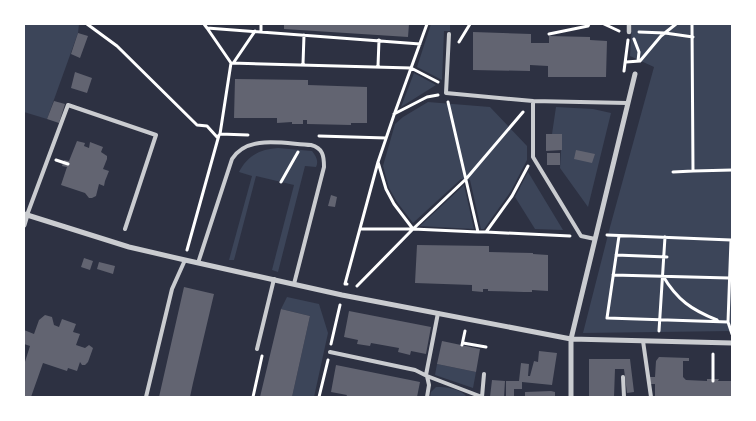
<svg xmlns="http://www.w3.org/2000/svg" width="756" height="421" font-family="'IBM Plex Sans',sans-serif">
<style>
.green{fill:#3c4559}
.building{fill:#626471}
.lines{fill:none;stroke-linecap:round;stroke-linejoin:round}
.path{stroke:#fff;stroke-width:3}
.service{stroke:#caccd0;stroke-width:4}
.pedestrian{stroke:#caccd0;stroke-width:4.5}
.minor{stroke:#caccd0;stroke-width:5}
</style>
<rect width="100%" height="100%" fill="#2d3142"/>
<!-- green -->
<path class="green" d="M24 24H79L78 33 47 119 24 112Z
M431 24H450V31H444L442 80 417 67Z
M632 24H732V331L583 333 610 227 654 67 630 56Z
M414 73 436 85 401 107Z
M428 102 490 107 527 146V160L511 191 484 229H481L470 180 461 179 413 223 397 202 389 188 383 166 395 124 403 117Z
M556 107 593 109 611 113 588 207 560 168 562 134H552Z
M278 148 312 151C316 156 319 161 316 167L305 166 278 272 272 270 294 185 256 176 234 260H229L252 176 239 172C247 156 260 149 278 148Z
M528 172 563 230 535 229 515 197Z
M464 185 474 229 420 226Z
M287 297 319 304 328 333 314 397H292L310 316 281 309Z
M437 364 476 372 473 388 435 375Z
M436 387C446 387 460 388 467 397H430L431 392Z"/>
<!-- building -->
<path class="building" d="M284 24H409L408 37 284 29Z
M473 32 531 34V43H549V36L590 37V40L607 41 606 77H548V66L530 65V71L473 70Z
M78 33 88 36 80 58 71 54Z
M75 72 92 78 87 93 71 88Z
M235 79 308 80V85L367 87V123H351V125L307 124V120H303V124H292V122L277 123V118H234Z
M54 101 65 104 59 123 47 119Z
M546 134H562V150L546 151Z
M77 141 85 143 84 146 89 148 90 142 103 147 101 152 107 156V159L103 169 109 171 105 181 104 186 99 184 96 196 92 198H89L85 193 61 185 67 167 62 166 64 160 69 161Z
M576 150 595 154 592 163 574 159Z
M547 153H560V165H547Z
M331 195 337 197 335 207 328 206Z
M417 245 489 246V252L533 253V254L548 255V291L532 290V292H524L488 291V289H483V292L472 291V285L415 283Z
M84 258 93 261 90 270 81 267Z
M99 262 115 266 113 274 97 269Z
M184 287 214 294 193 383 190 397H159Z
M281 309 310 316 292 397H260Z
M349 311 431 327 426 354 411 351 410 355 398 352 399 348 371 343 370 346 357 344 358 340 344 337Z
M45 315 52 317 54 325 59 327 62 319 76 324 73 332 80 334 76 345 85 348 89 345 93 348 92 351 88 362 85 365H82L80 362 77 371 68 368 67 371 43 363 31 397H24V365L30 346 24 344V330L34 334 39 320Z
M442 341 480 349 476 372 437 364Z
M539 351 557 353 552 385 522 382V389H514V397H506V381H519L521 363 529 364 528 376H530L534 361 538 362Z
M659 357 689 358V361H683V377L686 380 707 381V379H719L718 381H732V397L655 396V384H650V377H655L656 361Z
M589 359H630L634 392 627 393 624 369H615L614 397H589Z
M336 365 420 382 417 397H346L347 395 331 392Z
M492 380 505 381 504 397H490Z
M551 391 555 392V397H525V392Z"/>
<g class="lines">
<!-- path -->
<path class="path" d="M87 24 117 46 197 125 207 126 217 137
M204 24 207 28 420 44
M604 24 619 31
M692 24 693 171 732 170
M207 28 231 63 220 134 248 135
M261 32V24
M639 32 665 33 693 37
M549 34 588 26 589 24
M634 39 639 52 638 61
M459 42 470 24
M234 62 255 31
M626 62 640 61 661 36 676 24
M231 63 411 68 438 82
M303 64 304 35
M378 66 379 40
M624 71 628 40
M448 102 478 232 413 229 466 179 523 112
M394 114 427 97 438 95
M319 136 386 138
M56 160 68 164
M378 162 386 189 394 204 413 229
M673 172 693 171
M281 182 298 152
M478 232H486L512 196 528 166
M486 232 570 236
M607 235 731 240 728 322 732 334
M619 236 607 318 728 322
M187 250 219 135
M616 255 667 257
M613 275 729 278
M663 276C677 300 692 310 717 320
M347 284H345L378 162 394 115 427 24
M357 286 413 229H360
M659 331 665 237
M463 343 486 347
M331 344 340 305
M462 345 465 331
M713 381V354
M253 397 262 356
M319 397 328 360"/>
<!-- service -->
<path class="service" d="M449 34 446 93 533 101V157L581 236 595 239
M533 101 627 103
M27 215 68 105 156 135 125 229
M198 263 232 159C248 134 285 144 311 145 323 148 324 156 324 167L294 284
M643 341 651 397
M257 349 274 279
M330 352 415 370 427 376 429 385 427 397
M426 375 438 313
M427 376 482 397
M623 377 624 397
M146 397 172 289 185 260
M482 397 484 374"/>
<!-- pedestrian -->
<path class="pedestrian" d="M629 32V24"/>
<!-- minor -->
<path class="minor" d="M24 214 129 247 185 260 342 295 571 339 732 343
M24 225 27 215
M571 397V339L635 74"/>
</g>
<!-- border -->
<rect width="756" height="421" fill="none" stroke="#ffffff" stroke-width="50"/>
</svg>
